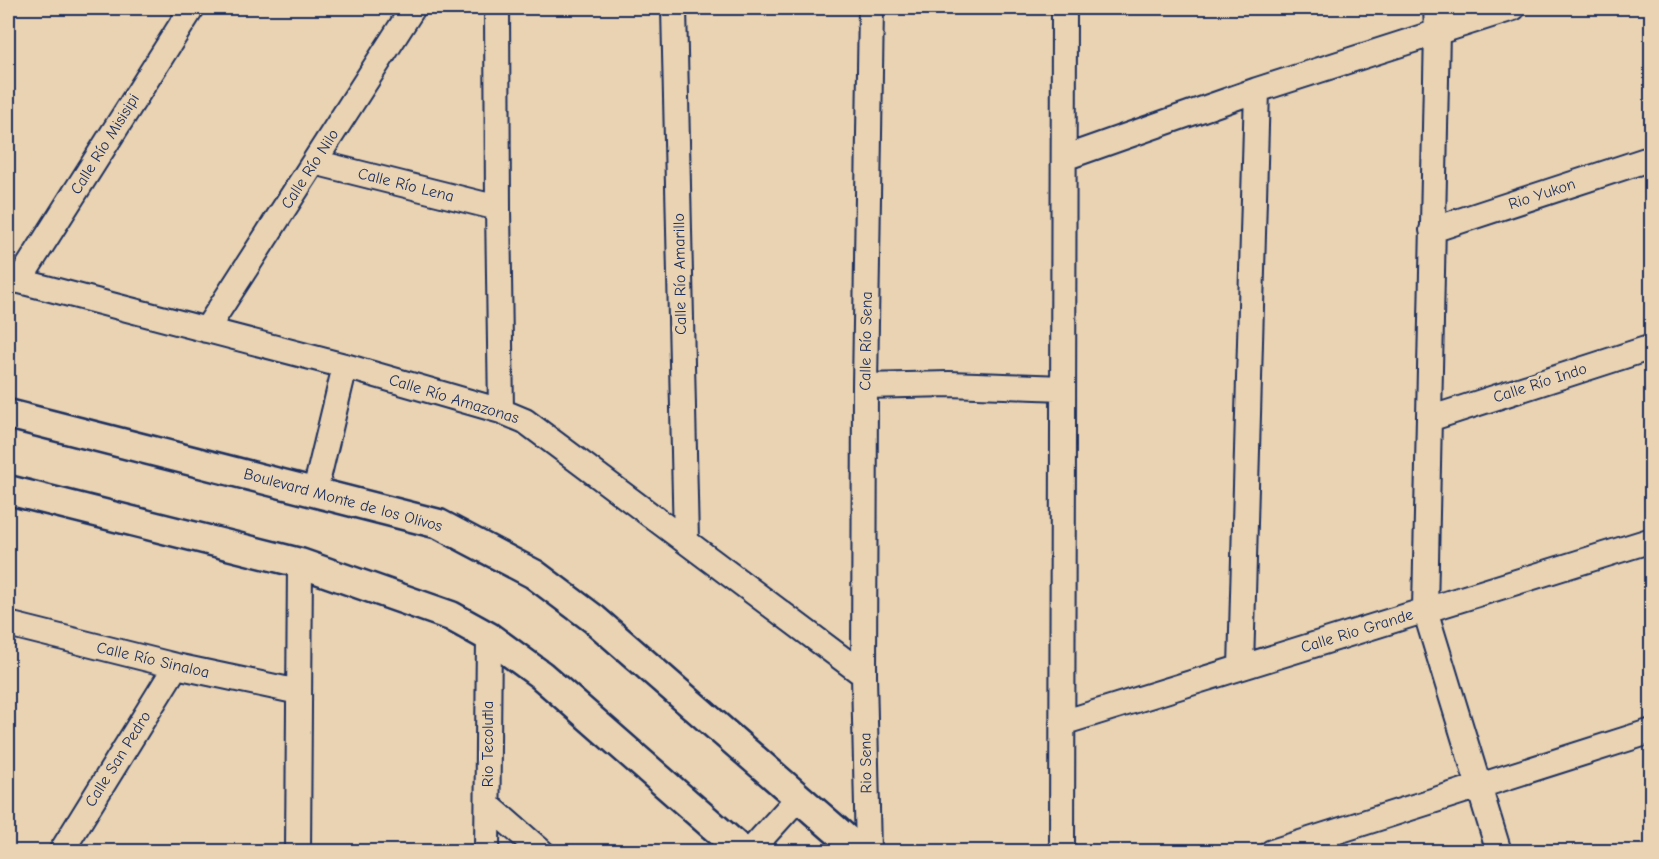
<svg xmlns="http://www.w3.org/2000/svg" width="1659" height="859" font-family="'Comic Neue',sans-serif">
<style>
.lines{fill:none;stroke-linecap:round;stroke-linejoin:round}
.minor-casing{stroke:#1b2f5e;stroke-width:28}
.tertiary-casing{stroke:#1b2f5e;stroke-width:33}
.minor{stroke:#e9d3b2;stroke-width:24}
.tertiary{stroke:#e9d3b2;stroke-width:28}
.labels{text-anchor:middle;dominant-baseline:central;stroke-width:6;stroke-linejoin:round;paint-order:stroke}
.street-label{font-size:16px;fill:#1b2f5e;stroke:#e9d3b2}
</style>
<rect width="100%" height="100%" fill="#e9d3b2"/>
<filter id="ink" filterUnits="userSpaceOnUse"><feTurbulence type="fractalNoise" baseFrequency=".0167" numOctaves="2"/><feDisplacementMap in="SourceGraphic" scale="12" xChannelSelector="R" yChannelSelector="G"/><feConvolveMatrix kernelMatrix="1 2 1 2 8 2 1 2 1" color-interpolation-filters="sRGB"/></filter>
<g filter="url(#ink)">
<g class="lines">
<defs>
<path id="minor" d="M497 8 498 208 501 411
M674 8 686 541
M1436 8 1437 31 1425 610 1499 852
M1064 158 1257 90 1513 8
M314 162 498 208
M1432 230 1652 158
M8 278 345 366 501 411 525 421 864 675
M19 281 192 8
M206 330 413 8
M865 386 949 384 1063 388
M1429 419 1652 347
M315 491 345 366
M8 624 176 666 299 692
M1241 667 1257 90
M1062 723 1652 540
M488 805 542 852
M61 852 176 666
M298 852 300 563
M487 852 489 637
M749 852 799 797
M868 852 864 675 865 386 871 8
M1062 852 1064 8
M1272 852 1652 731"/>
<path id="tertiary" d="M8 414 439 524 534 574 594 619 861 852
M8 490 300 563 451 616 489 637 541 675 743 852"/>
</defs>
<!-- minor casing -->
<use href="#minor" class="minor-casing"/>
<!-- tertiary casing -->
<use href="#tertiary" class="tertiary-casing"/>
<!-- minor -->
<use href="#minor" class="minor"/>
<!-- tertiary -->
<use href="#tertiary" class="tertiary"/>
</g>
</g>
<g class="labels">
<!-- street labels -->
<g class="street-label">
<text transform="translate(105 144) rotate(-58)">Calle Río Misisipi</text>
<text transform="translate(310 169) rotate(-57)">Calle Río Nilo</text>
<text transform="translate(406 185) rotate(14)">Calle Río Lena</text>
<text transform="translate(1542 194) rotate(-18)">Rio Yukon</text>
<text transform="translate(680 274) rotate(-91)">Calle Río Amarillo</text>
<text transform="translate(866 341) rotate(-89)">Calle Río Sena</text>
<text transform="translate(1540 383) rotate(-18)">Calle Río Indo</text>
<text transform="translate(454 399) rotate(17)">Calle Río Amazonas</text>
<text transform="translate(343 500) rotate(15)">Boulevard Monte de los Olivos</text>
<text transform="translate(1357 631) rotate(-17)">Calle Rio Grande</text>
<text transform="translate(153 660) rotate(13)">Calle Río Sinaloa</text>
<text transform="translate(488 744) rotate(-90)">Rio Tecolutla</text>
<text transform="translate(118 759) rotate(-58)">Calle San Pedro</text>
<text transform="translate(866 763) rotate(-91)">Rio Sena</text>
</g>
</g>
<!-- margin -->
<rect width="1659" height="859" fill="none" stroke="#e9d3b2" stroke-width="30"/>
<rect x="15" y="15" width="1629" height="829" fill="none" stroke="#1b2f5e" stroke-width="2" filter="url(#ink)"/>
</svg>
